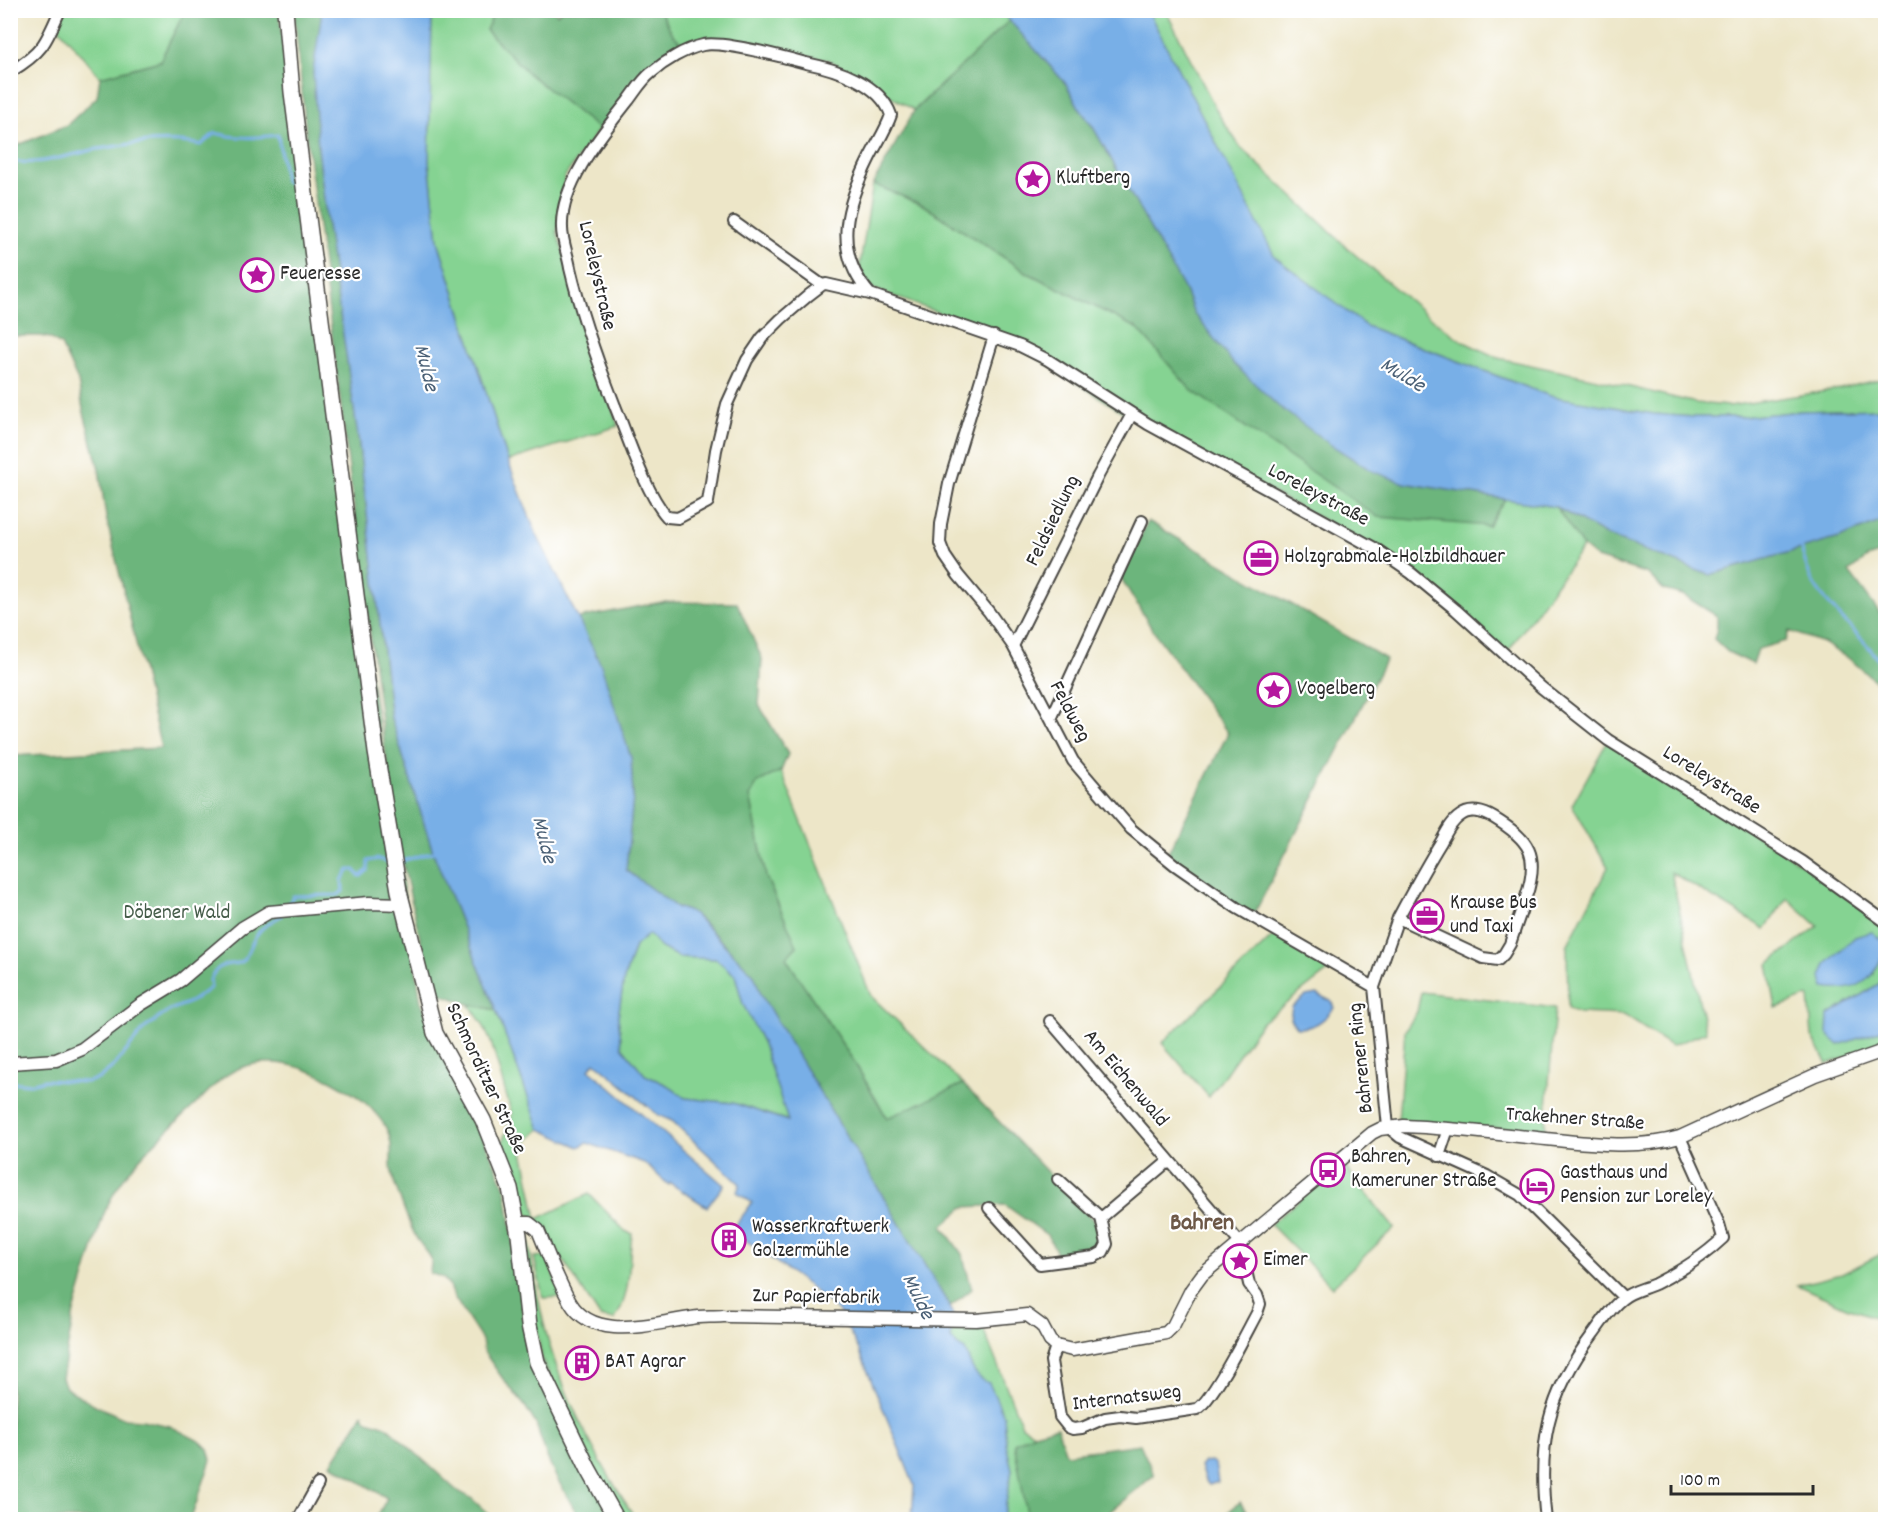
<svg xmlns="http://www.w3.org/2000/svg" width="1896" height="1530" font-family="Dekko,sans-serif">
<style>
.green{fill:#85d392;stroke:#587f5e;stroke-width:1.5}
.forest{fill:#6cb57c;stroke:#4c7054;stroke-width:1.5}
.water{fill:#78afe7;stroke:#526d89;stroke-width:1.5;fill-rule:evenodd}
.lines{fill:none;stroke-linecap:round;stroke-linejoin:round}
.stream{stroke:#78afe7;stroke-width:3}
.minor-casing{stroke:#484743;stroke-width:14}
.tertiary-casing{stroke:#484743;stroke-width:15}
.secondary-casing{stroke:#484743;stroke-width:18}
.minor{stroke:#fff;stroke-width:10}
.tertiary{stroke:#fff;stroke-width:12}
.secondary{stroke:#fff;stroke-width:15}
.labels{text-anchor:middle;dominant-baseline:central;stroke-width:4.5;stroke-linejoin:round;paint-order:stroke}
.poi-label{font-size:21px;fill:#2b2b2b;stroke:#fff;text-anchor:start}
.street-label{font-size:21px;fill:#2b2b2b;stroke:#fff}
.park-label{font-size:21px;fill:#465d4a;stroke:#fff}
.water-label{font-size:22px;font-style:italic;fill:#4a6076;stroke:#fff}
.quarter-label{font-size:24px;font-weight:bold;fill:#6d5847;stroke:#fff}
</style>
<rect width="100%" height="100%" fill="#fff"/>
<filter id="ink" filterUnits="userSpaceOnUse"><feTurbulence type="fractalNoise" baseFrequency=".0167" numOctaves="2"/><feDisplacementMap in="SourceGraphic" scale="12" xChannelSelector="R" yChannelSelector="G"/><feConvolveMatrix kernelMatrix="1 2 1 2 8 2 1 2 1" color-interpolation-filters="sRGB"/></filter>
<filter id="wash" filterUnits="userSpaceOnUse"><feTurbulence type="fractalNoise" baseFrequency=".008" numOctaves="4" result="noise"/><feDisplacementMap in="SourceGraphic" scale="24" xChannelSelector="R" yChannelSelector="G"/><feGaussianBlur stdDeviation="1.35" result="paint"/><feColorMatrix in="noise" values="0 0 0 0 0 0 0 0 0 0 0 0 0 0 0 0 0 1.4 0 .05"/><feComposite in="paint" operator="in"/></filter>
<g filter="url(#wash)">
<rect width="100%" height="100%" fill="#ede6c8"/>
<!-- green -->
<path class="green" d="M1001 10 1010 20 914 110 829 60 709 41 681 43 673 34 660 11Z
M64 11H185L160 61 100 77 57 26Z
M432 11H495L486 30 529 74 599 129 565 176 557 232 618 426 508 461 438 241 429 162Z
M1148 11H1166L1219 115 1241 148 1352 252 1428 316 1462 341 1498 358 1597 379 1696 403 1729 406 1840 389 1885 378V409L1801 411 1743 417H1693L1654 414 1550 396 1366 326 1275 258Z
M873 184 923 205 1028 273 1137 328 1191 390 1308 469 1488 526 1505 499 1556 507 1583 547 1506 654 1383 552 1129 416 1005 337 857 283Z
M1608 740 1838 887 1885 926V944L1872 932 1873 975 1885 946V980L1828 1016 1839 1045 1885 1029V1045L1827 1064 1812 1036 1809 996 1776 1008 1768 964 1818 926 1787 898 1765 929 1671 872 1706 1032 1671 1046 1624 1015 1579 1013 1568 1009 1567 946 1608 867 1572 805Z
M781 771 871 996 963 1084 887 1119 856 1065 785 957 797 946 766 877 750 796 758 782Z
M649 933 660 947 678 957 716 959 735 975 743 1004 763 1044 789 1121 733 1103 685 1098 667 1085 645 1075 622 1047 618 1017 624 979 635 946Z
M1274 935 1333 967 1261 1023 1209 1097 1162 1043Z
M1421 992 1555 1008 1545 1132 1398 1121 1405 1031 1417 1012Z
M469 1004 496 1010 540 1129 522 1146 537 1219 589 1194 625 1231 632 1234C628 1263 632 1296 614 1320L600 1317 537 1220 520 1209 500 1148 512 1115 491 1042 482 1023Z
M1343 1164 1394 1228 1332 1287 1270 1224Z
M527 1227C533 1272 540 1319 555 1362 574 1417 604 1471 636 1519H620L542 1359 536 1327 523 1228Z
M1885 1252V1321L1846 1307 1797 1285 1842 1274Z
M546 1256 562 1297 543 1298 534 1257Z
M951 1326H982L1022 1426 1034 1433 1015 1444 1028 1519H1003L1012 1470 1006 1444 1004 1416 972 1368 965 1350 958 1346 951 1339Z"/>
<!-- forest -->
<path class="forest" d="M562 10 660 11 673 34 681 43 599 129 529 74 486 30 495 11H554L557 14Z
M185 11H279L318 335 421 1002 469 1105 506 1190 525 1326 612 1519H580L556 1477 547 1457 536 1424 525 1406 503 1379 484 1352 482 1340 454 1297 450 1286 443 1278 430 1273C430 1268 432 1263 431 1259 429 1252 419 1244 416 1237 408 1222 403 1206 397 1190 394 1182 391 1173 391 1164 391 1152 393 1140 386 1128 374 1106 354 1093 332 1081 308 1069 282 1059 254 1064 224 1070 215 1086 195 1105 160 1138 121 1169 103 1216L74 1312 62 1378 66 1388 95 1405 125 1419 142 1420 170 1426 201 1442 208 1449 211 1460 191 1519H11V756L161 748 106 517 99 469 83 409 78 381 61 345 50 338 41 336H11V148L67 125 97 97 100 77 160 61Z
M294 11H322L318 147 327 225 358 436 391 718 433 852 496 1010 469 1004 432 991 398 842 381 720 306 132Z
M1010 20 1066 84 1080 109 1093 127 1185 290 1194 313 1404 483 1505 499 1488 526 1378 517 1191 390 1137 328 1028 273 923 205 873 184 914 111Z
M1556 507 1608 536 1709 575 1839 538 1885 520V552L1867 558 1849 572 1885 620V689L1851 660 1823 643 1789 631 1786 641 1758 649 1753 664 1728 652 1714 639 1717 628V616L1683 595 1664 590 1648 574 1597 558 1583 547Z
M1148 521 1386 659 1250 922 1163 863 1228 733 1152 629 1121 578Z
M662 602 737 603 762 659 759 705 788 754 781 771 758 782 750 796 766 877 797 946 786 958 856 1065 887 1118 963 1084 1099 1226 1102 1241 1100 1250 1090 1255 1060 1258 1047 1235 1005 1205 964 1207 942 1226 962 1254 972 1289 950 1307 761 995 754 975 694 913 676 907 626 870 633 797 631 758 578 618Z
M363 1414 365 1419 386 1426 456 1490 471 1498 494 1519H376L387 1498 331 1464Z
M1057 1427 1066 1454 1140 1444 1154 1475 1101 1519H1028L1014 1443 1034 1433Z
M1240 1502 1251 1519H1220Z"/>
<!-- water -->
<path class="water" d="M322 11H432L429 162 438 241 508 461 535 531 601 665 631 758 633 797 626 870 676 907 693 913 754 975 761 995 950 1307 953 1313 951 1339 958 1346 965 1350C970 1363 974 1378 989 1383L1004 1416 1006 1444 1012 1470 1003 1519H912L914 1485 859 1350 839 1312 809 1286 732 1230 752 1203 737 1192 740 1184 672 1121 658 1115 595 1062 589 1069 724 1185 707 1207 670 1183 669 1185 644 1163 587 1143 579 1147 540 1129 496 1010 433 852 391 718 358 436 327 225 318 147 313 72ZM649 934 660 947 678 957 716 959 735 975 743 1004 763 1044 788 1121 733 1103 685 1098 667 1085 645 1075 622 1047 618 1017 624 979 635 946Z
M1001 11H1148L1275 257 1366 326 1550 396 1654 414 1693 417H1743L1801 411 1885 409V520L1839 538 1709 575 1608 536 1556 507 1404 483 1372 471 1331 445 1278 406 1233 363 1194 313 1185 290 1093 127 1080 109 1066 84Z
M1872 932 1886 944C1877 978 1860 994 1824 988L1821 977 1826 964 1855 937Z
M1885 980V1029L1839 1045 1827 1034 1828 1016Z
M1317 994 1331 1001 1334 1008C1323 1022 1314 1028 1297 1028L1290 1019 1292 1007 1306 996Z
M1211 1461 1215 1464 1218 1482 1209 1485 1205 1480 1200 1467 1204 1462Z"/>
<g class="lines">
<!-- stream -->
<path class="stream" d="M10 159C27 170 78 152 98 149 131 144 168 137 201 145L215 133C237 139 255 138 278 135L285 181 292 185
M1801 549C1805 560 1808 574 1814 584 1834 617 1868 638 1886 672
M398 862 434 852
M288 906 293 896 338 895 343 891 342 880 349 870H355L358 875 361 876 368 870V861L378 859 388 862
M10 1082 30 1084 45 1080 86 1082 98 1079 115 1065 145 1028 170 1010 190 1002 209 989 211 986 210 980C222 955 235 970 244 959 247 956 249 950 251 946 257 930 266 924 281 916"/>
</g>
</g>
<g filter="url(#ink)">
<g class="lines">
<defs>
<path id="minor" d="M10 72C42 53 46 43 60 10
M734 222 822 285
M870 294C831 250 847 203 870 157 877 143 886 130 891 115 880 83 836 69 806 63 784 57 722 41 703 45 685 49 665 61 651 73 642 80 635 92 628 101 602 134 560 184 562 228 562 241 568 255 570 268 581 315 597 360 615 406 628 437 645 492 667 517L678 518 708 502 716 450 727 404 747 360 762 338 781 319 809 295 822 285 826 284 870 294 1020 346 1048 360 1148 424 1376 549 1411 573 1456 610 1542 688 1608 740 1803 862 1886 922
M994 336 949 484 941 524 940 543 945 556 958 575 989 612 1013 646 1073 761 1131 829 1175 865 1237 908 1374 987
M1013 646 1098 476 1132 414
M1051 719 1142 521
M1398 918C1412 892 1426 866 1441 842 1446 833 1451 822 1460 816 1470 808 1484 812 1494 818 1530 840 1540 855 1526 897 1521 912 1515 928 1510 944L1504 954 1498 960 1483 958 1398 918 1374 987 1388 1127 1400 1137 1487 1176 1520 1195 1623 1297
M1050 1021 1240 1243 1249 1284 1257 1295 1260 1304 1257 1313C1246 1333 1213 1400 1197 1409L1136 1418 1120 1416 1105 1418 1082 1428 1073 1429 1068 1427 1060 1417 1051 1361 1056 1346
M1439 1156 1448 1129
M989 1208 1040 1264 1094 1257 1103 1252 1107 1244 1101 1218 1058 1179
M1101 1218 1165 1164 1171 1163
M298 1520 318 1484
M1546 1520C1537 1445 1547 1395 1593 1334 1602 1322 1610 1308 1622 1299 1631 1291 1644 1289 1655 1284 1679 1272 1704 1256 1723 1238L1719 1224 1680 1137"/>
<path id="tertiary" d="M10 1063 56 1060 82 1049 140 1005 181 980 242 928 269 912 369 903 402 904
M517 1223H529L538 1230C548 1254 557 1279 570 1302 594 1343 653 1323 691 1318 701 1316 712 1317 723 1316
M728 1316 976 1320 1027 1315 1042 1326 1050 1341 1056 1346 1072 1350 1166 1333 1173 1326 1191 1290 1202 1275 1372 1133 1380 1129 1404 1126C1454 1128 1505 1135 1556 1140 1598 1144 1639 1149 1680 1137L1815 1075 1886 1050"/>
<path id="secondary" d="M285 10 292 92 376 752 399 891 435 1033 483 1120 510 1188 519 1235 529 1325 537 1362 588 1468 617 1520"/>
</defs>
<!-- minor casing -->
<use href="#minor" class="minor-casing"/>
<!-- tertiary casing -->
<use href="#tertiary" class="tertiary-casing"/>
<!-- secondary casing -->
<use href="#secondary" class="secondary-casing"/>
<!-- minor -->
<use href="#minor" class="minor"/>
<!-- tertiary -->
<use href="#tertiary" class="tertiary"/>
<!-- secondary -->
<use href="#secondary" class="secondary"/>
</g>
</g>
<!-- icons -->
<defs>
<symbol id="sight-ring" viewBox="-11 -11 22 22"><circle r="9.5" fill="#fff" stroke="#b5179e" stroke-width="1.5"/><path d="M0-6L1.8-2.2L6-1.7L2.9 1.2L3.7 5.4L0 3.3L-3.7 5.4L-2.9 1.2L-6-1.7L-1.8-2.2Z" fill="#b5179e"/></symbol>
<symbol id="office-ring" viewBox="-11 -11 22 22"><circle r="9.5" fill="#fff" stroke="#b5179e" stroke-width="1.5"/><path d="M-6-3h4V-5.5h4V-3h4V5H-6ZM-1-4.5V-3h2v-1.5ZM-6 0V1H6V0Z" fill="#b5179e"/></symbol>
<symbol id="bus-ring" viewBox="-11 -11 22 22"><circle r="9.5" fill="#fff" stroke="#b5179e" stroke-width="1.5"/><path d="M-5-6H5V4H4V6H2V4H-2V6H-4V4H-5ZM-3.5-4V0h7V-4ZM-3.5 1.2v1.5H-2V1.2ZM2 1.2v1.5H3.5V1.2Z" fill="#b5179e"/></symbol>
<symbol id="hotel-ring" viewBox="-11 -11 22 22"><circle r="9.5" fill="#fff" stroke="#b5179e" stroke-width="1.5"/><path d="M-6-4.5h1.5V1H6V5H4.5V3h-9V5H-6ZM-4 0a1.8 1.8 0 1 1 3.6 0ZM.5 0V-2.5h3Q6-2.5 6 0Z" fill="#b5179e"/></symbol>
<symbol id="building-ring" viewBox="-11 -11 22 22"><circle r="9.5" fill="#fff" stroke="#b5179e" stroke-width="1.5"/><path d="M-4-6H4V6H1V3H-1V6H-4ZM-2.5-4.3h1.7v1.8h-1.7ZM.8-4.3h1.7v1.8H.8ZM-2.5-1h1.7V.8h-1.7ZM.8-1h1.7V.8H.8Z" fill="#b5179e"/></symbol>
</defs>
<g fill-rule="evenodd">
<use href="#sight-ring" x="1014" y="160" width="38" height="38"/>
<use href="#sight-ring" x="238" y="256" width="38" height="38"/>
<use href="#office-ring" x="1242" y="539" width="38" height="38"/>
<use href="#sight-ring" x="1255" y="671" width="38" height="38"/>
<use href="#office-ring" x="1408" y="897" width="38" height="38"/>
<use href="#bus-ring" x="1309" y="1151" width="38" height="38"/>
<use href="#hotel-ring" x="1518" y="1167" width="38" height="38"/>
<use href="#building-ring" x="710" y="1221" width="38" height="38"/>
<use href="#sight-ring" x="1221" y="1242" width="38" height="38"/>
<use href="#building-ring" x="563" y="1344" width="38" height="38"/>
</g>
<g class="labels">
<!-- poi labels -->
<g class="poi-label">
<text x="1056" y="179">Kluftberg</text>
<text x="280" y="275">Feueresse</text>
<text x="1284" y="558">Holzgrabmale-Holzbildhauer</text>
<text x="1297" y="690">Vogelberg</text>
<text x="1450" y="904">Krause Bus<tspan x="1450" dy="24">und Taxi</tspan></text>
<text x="1351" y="1158">Bahren,<tspan x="1351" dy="24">Kameruner Straße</tspan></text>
<text x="1560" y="1174">Gasthaus und<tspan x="1560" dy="24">Pension zur Loreley</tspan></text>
<text x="752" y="1228">Wasserkraftwerk<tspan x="752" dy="24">Golzermühle</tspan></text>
<text x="1263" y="1261">Eimer</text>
<text x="605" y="1363">BAT Agrar</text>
</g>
<!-- street labels -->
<g class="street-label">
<text transform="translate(596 276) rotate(77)">Loreleystraße</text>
<text transform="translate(1318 496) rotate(28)">Loreleystraße</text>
<text transform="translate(1054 521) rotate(-64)">Feldsiedlung</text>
<text transform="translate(1069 712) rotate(62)">Feldweg</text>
<text transform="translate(1711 781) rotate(32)">Loreleystraße</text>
<text transform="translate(1362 1058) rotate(-96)">Bahrener Ring</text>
<text transform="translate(485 1079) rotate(65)">Schmorditzer Straße</text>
<text transform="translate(1125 1079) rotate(50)">Am Eichenwald</text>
<text transform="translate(1575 1120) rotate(4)">Trakehner Straße</text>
<text transform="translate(816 1298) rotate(1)">Zur Papierfabrik</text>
<text transform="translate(1127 1399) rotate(-7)">Internatsweg</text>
</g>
<!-- park labels -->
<g class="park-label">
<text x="177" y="914">Döbener Wald</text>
</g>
<!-- water labels -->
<g class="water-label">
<text transform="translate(425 368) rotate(76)">Mulde</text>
<text transform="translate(1402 376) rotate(31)">Mulde</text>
<text transform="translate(543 840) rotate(76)">Mulde</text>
<text transform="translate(917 1297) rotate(64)">Mulde</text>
</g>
<!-- quarter labels -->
<g class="quarter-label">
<text x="1202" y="1224">Bahren</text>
</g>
</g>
<!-- margin -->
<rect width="1896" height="1530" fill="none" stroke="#fff" stroke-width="36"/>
<!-- scale -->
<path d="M1671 1485v9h142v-9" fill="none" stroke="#2b2b2b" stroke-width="3"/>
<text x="1680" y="1485" font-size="18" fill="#2b2b2b" stroke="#ffffff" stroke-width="4.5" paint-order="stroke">100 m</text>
</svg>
